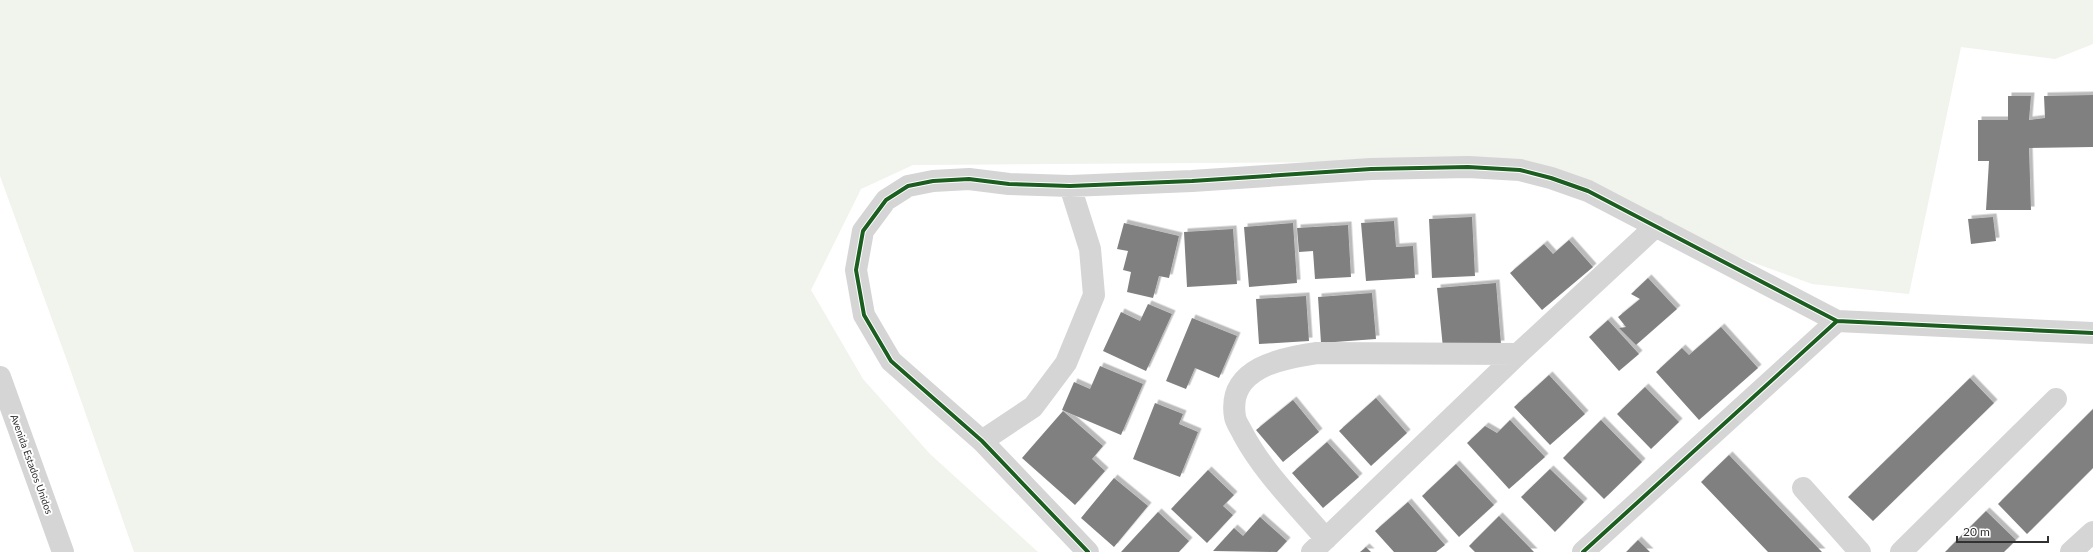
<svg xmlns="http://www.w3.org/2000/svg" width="2093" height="552" font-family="Lato,sans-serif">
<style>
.green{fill:#f1f3ed}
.building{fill:#808080;filter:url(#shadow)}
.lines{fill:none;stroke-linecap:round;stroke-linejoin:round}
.minor{stroke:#d5d5d5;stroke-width:22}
.cycleway-casing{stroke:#fff;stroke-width:6}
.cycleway{stroke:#1b5e20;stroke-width:4}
.labels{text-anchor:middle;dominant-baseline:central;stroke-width:4;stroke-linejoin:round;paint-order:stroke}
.street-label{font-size:10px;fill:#313131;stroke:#fff}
</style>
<defs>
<filter id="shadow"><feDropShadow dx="3.5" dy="-3.5" stdDeviation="0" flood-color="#0004"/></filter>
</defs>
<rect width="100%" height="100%" fill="#fff"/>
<!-- green -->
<path class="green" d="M0 0H2093V44L2055 59 1961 47 1909 294 1812 284 1475 161 913 165 861 189 811 290 863 379 930 454 1038 552H134L69 366 0 176Z"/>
<!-- building -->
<path class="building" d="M2093 95V147L2029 148 2031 210H1986L1989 161H1978V120H2008V96H2031L2029 120 2045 118 2044 96Z
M1472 217 1475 276 1432 278 1429 219Z
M1993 217 1996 241 1971 244 1968 219Z
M1394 221 1396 247 1413 246 1415 278 1366 281 1361 223Z
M1124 223 1179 236 1169 278 1159 276 1153 298 1127 292 1131 272 1123 270 1128 251 1117 249Z
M1293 223 1297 283 1249 287 1244 227Z
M1348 225 1351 277 1315 279 1313 251 1299 252 1297 228Z
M1233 229 1237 284 1187 287 1184 232Z
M1569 240 1593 267 1542 310 1510 273 1544 244 1553 254Z
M1648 278 1677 309 1636 345 1619 328 1626 327 1618 317 1640 299 1631 294Z
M1496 283 1501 344 1443 348 1437 288Z
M1372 293 1376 339 1321 343 1318 297Z
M1306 296 1309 341 1259 344 1256 299Z
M1148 304 1172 314 1146 371 1103 351 1121 312 1140 321Z
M1192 318 1237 336 1219 378 1195 368 1186 389 1166 381Z
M1608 320 1639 354 1619 371 1589 337Z
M1721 327 1758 368 1699 420 1656 372 1682 348 1689 355Z
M1100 366 1143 384 1121 435 1062 410 1074 382 1090 389Z
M1549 375 1585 414 1550 445 1514 407Z
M1970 378 1994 403 1873 521 1848 497Z
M1645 387 1679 422 1651 449 1617 414Z
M1376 398 1407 433 1371 466 1339 431Z
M1293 400 1319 432 1283 462 1256 430Z
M1155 403 1183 414 1179 424 1198 432 1180 477 1133 459Z
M2093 409V468L2027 534 1998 504Z
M1063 411 1103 446 1092 459 1105 471 1075 505 1022 458Z
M1510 420 1545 457 1509 489 1467 443 1485 426 1497 433Z
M1601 420 1642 462 1604 499 1563 458Z
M1327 442 1359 477 1323 508 1292 473Z
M1729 455 1822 552H1768L1701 482Z
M1456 464 1494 505 1459 537 1422 496Z
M1550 469 1584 502 1555 532 1521 497Z
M1208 470 1234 495 1223 506 1233 515 1207 543 1171 509Z
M1114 478 1148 506 1114 547 1081 518Z
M1408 502 1445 545 1436 552H1394L1375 531Z
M1986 511 2016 540 2004 552H1945Z
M1158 512 1189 541 1179 552H1121Z
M1499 516 1534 552H1475L1469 546Z
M1260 517 1287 541 1277 552 1213 551 1234 528 1243 536Z
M1638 540 1650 552H1626Z
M1366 547 1371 552H1360Z"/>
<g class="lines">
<!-- minor -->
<path class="minor" d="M0 377 63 552
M982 441 1033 407 1066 363 1094 295 1090 249 1070 186
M1803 488 1860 552
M1326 539C1297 505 1264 473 1243 434 1241 429 1236 423 1235 417 1227 368 1281 358 1317 353L1518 354
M1088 552 982 441 891 361 864 315 856 270 863 231 886 200 908 186 933 181 969 179 1009 184 1070 186 1192 181 1371 169 1468 167 1520 170 1551 178 1588 191 1837 321
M1312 552 1518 354 1656 226
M1583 552 1837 321 2093 333
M1901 552 2056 399
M2071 552 2093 532"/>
<defs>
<path id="cycleway" d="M1088 552 982 441 891 361 864 315 856 270 863 231 886 200 908 186 933 181 969 179 1009 184 1070 186 1192 181 1371 169 1468 167 1520 170 1551 178 1588 191 1837 321
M1583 552 1837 321 2093 333"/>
</defs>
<!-- cycleway casing -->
<use href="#cycleway" class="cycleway-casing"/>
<!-- cycleway -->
<use href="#cycleway" class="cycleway"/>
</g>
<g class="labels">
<!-- street labels -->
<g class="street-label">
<text transform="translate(32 464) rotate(70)">Avenida Estados Unidos</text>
</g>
</g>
<!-- scale -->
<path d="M1957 536v6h91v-6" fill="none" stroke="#313131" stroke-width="2"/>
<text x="1963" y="536" font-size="12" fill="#313131" stroke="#ffffff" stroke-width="3" paint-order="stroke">20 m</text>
</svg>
